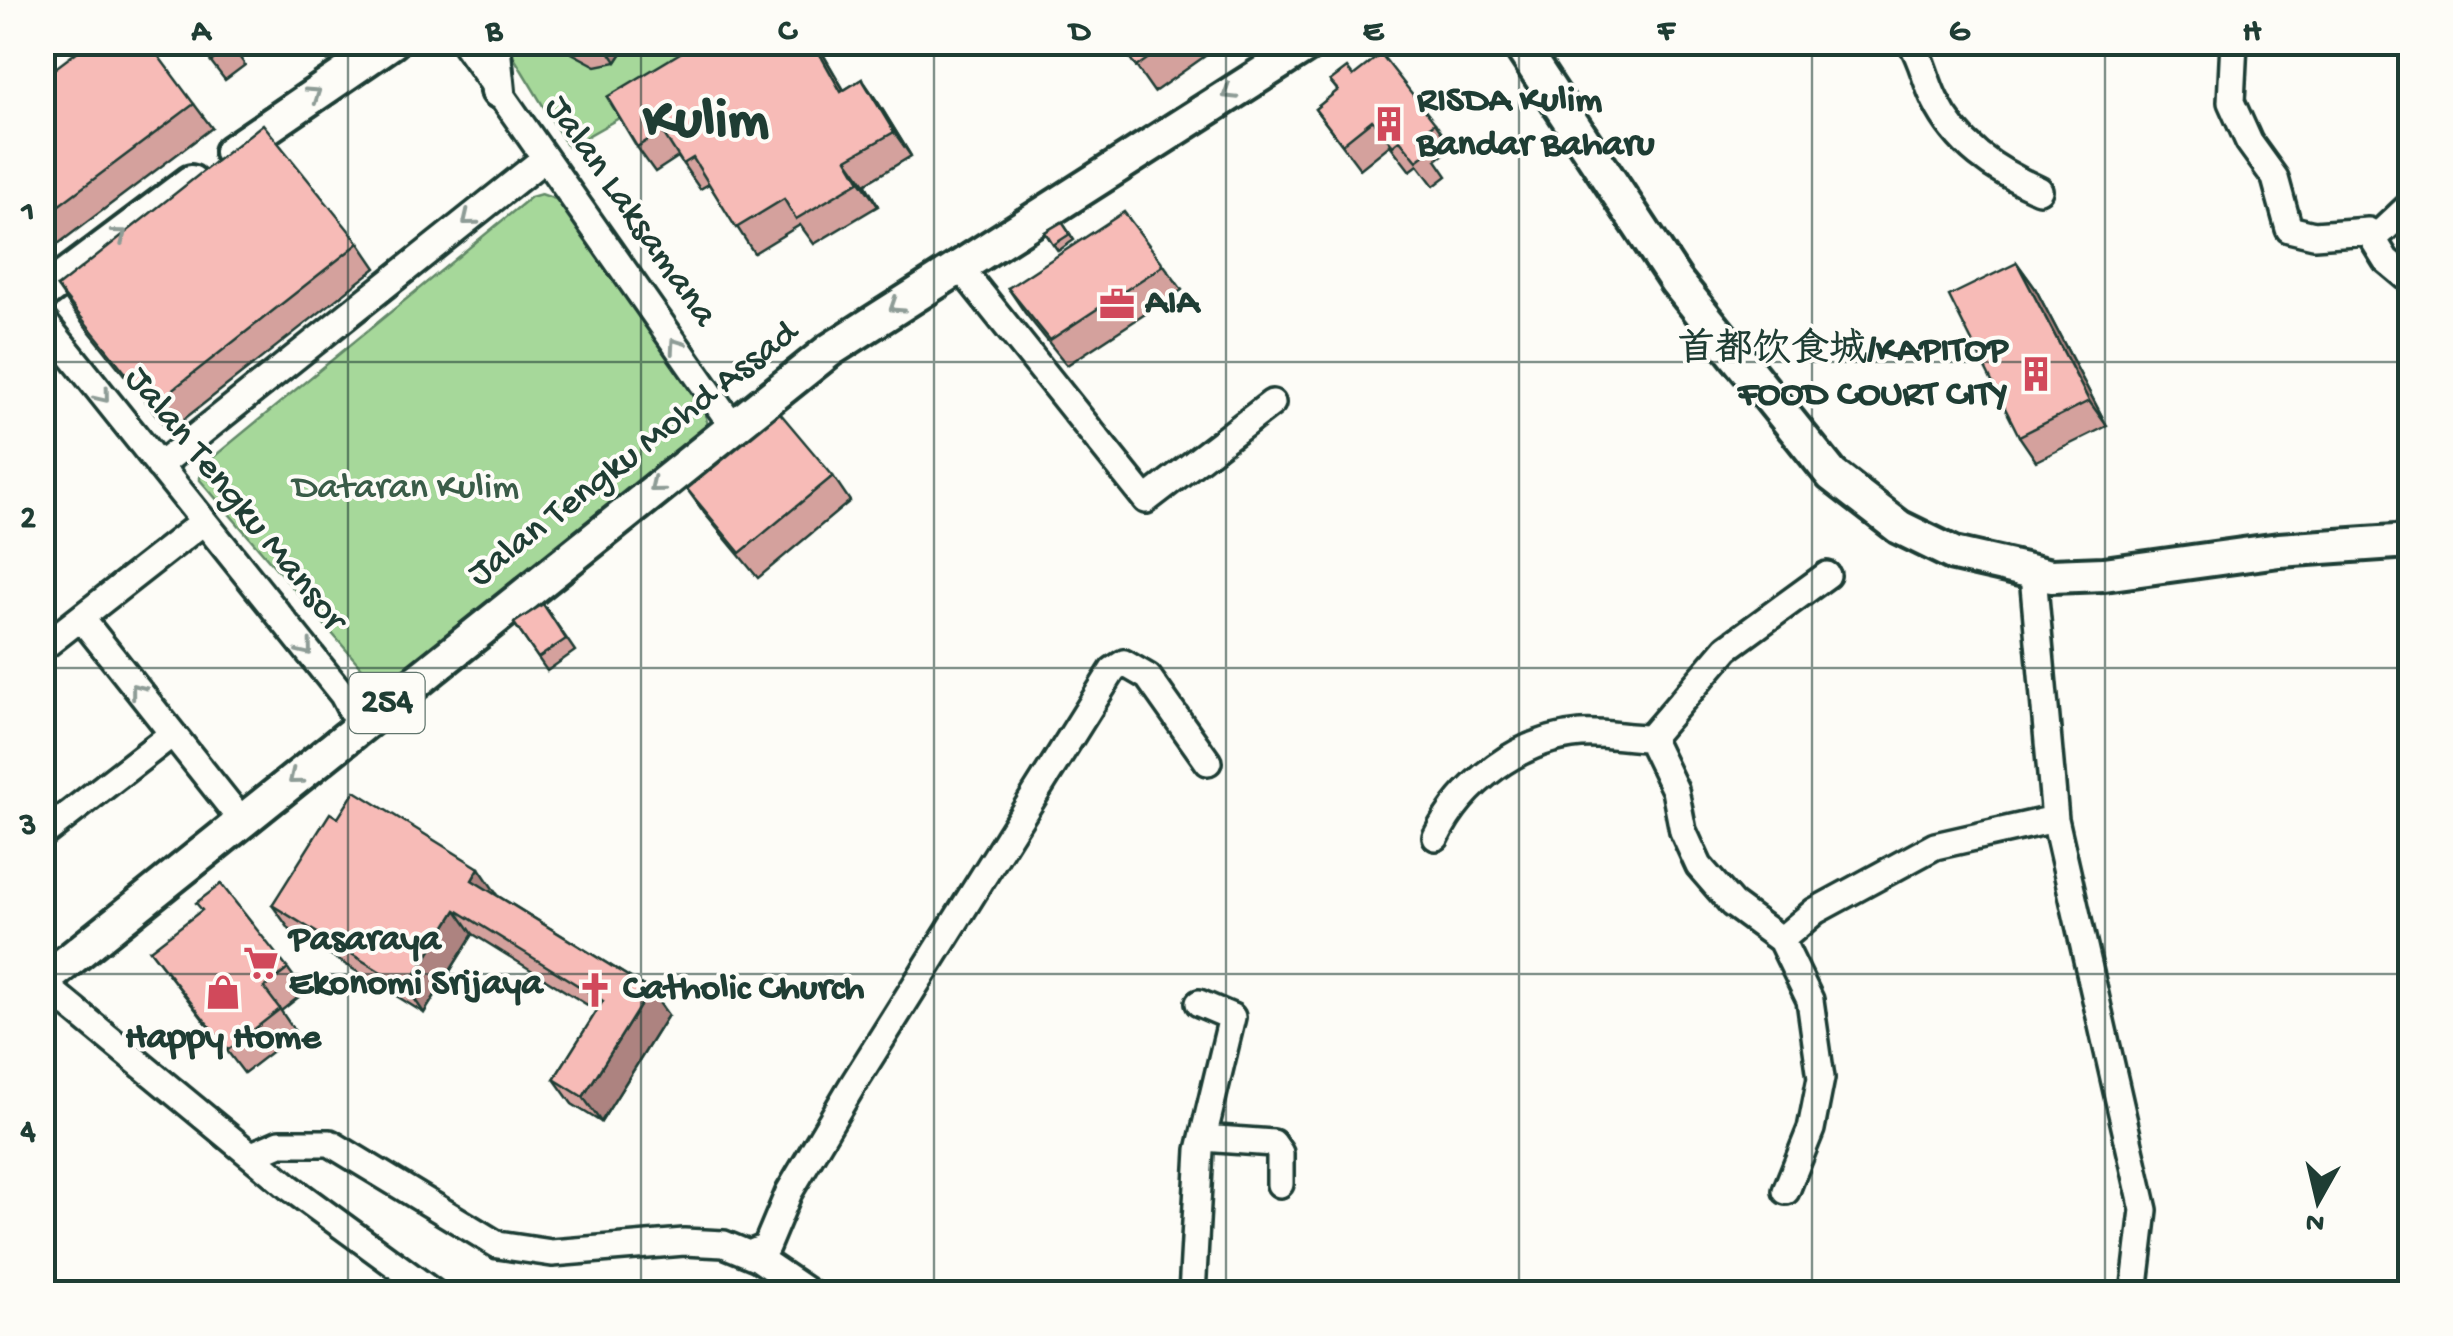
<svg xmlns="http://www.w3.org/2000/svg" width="2453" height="1336" font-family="'Gochi Hand','LXGW WenKai TC',sans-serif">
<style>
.green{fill:#a6d89a;stroke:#628a67;stroke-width:2.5}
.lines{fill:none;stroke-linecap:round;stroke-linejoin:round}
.minor-casing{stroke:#1f3d34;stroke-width:32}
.major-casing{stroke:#1f3d34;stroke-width:40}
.minor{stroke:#fdfcf7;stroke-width:25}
.major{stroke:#fdfcf7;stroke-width:32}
.wall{fill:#d4a19d;stroke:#1f3d34;stroke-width:2.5}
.shaded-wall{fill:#ad8380;stroke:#1f3d34;stroke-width:2.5}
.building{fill:#f7bbb7;stroke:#1f3d34;stroke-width:2.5}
.oneway{stroke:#8e9c96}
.grid{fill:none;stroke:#1f3d34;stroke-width:2.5;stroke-opacity:0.55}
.labels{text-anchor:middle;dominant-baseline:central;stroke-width:8;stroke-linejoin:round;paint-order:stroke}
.shield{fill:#fdfcf7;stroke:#62766e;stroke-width:2.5}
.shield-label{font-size:35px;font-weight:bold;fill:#1f3d34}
.poi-label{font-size:38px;font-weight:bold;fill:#1f3d34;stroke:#fdfcf7;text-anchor:start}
.street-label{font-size:38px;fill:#1f3d34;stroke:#fdfcf7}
.park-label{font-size:38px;fill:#3a5c48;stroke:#fdfcf7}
.town-label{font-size:58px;font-weight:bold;fill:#1f3d34;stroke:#fdfcf7}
.neatline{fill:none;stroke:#1f3d34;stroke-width:4}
.grid-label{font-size:32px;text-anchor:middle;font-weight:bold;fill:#1f3d34}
</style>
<rect width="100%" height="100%" fill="#fdfcf7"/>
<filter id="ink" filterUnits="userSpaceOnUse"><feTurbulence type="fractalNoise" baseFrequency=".01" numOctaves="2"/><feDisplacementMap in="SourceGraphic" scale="20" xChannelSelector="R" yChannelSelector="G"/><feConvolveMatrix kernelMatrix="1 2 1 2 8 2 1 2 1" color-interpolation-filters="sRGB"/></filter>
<g filter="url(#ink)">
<!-- green -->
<path class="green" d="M511 43H692L707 68 568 147 513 56Z
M541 194 567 203 703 403 707 422 700 437 390 690 380 689 200 480V468L531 197Z"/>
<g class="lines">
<defs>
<path id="minor" d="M464 42 732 425
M1911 42C1923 62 1925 80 1935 100 1957 145 1994 170 2039 190
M2234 42 2231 102 2249 142 2275 178 2289 229 2314 235 2368 231 2386 260 2410 280
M2375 238 2410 205
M958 265 1146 500 1272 403
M42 319 343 695 355 718 352 732
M159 466 545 158
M2033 575 2055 819 2144 1210 2134 1294
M81 618 242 821
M42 648 203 522
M42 835 172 734
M1436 837C1462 783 1520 739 1581 734 1602 732 1628 738 1650 738
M1781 940 1815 911 1935 846 2055 819
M42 983 289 1187 435 1294
M1203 1138 1273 1143 1280 1153V1184
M252 1155 280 1143H330L498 1245 552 1253 684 1242 724 1244 758 1258 811 1294
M1786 1191 1811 1129 1821 1078 1810 1000 1781 940 1732 904 1699 866 1683 831 1675 790 1650 738 1727 648 1827 575
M749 1254 766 1247 789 1192 852 1086 1113 670 1124 663 1148 677 1208 762
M1192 1294 1200 1150 1232 1017 1199 1003"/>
<path id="major" d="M493 42 498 91
M1518 42 1676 281 1832 475 1899 527 1954 554 2051 576 2104 574 2279 550 2410 541
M231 152 392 42
M42 294 191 182
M42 982 830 350 1312 42"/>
</defs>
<!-- minor casing -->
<use href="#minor" class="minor-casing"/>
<!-- major casing -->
<use href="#major" class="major-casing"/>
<!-- minor -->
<use href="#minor" class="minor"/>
<!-- major -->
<use href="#major" class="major"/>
</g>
<!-- wall -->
<path class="wall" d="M196 42H229L245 65 225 80Z
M563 42H629L616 62 596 66 570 52Z
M694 42H816L844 90 862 79 879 104 911 156 865 184 878 206 814 244 800 225 754 253 709 184 700 189 678 157 655 172 637 147 695 44Z
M1119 42H1225L1154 92Z
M1353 76 1435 123 1452 148 1436 160 1447 176 1434 186 1418 165 1410 171 1390 145 1360 169 1315 109 1338 91 1330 81Z
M42 78 194 104 212 128 42 256Z
M1062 222 1074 240 1058 251 1045 232Z
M359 243 376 268 169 431 74 312 57 287Z
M2017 263 2035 288 2107 426 2036 461 2019 436Z
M1164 265 1182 290 1067 365 1025 313 1008 288Z
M833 476 850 501 758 578 705 514 687 489Z
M543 604 575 651 547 671 514 623Z
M338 818 496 893 495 894 650 990 668 1015 601 1122 572 1104 554 1079 597 1011 473 934 424 1013 290 930 272 905Z
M150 950 288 969 305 992 281 1011 296 1033 244 1073Z"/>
<!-- shaded-wall -->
<path class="shaded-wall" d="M603 42H629L616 62Z
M813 42H816L859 117 841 92Z
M862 79 879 104 911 156 894 132Z
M847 159 865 184 878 206 860 181Z
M2017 263 2035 288 2107 426 2089 401Z
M479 868 496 893 489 904 472 880Z
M456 910 473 934 424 1013 407 988Z
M650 990 668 1015 601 1122 583 1097Z"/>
<!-- building -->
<path class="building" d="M90 42H148L194 104 42 218V78Z
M198 42H229L231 46 212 61Z
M574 42H603L583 47Z
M694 42H813L841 92 862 79 894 132 847 159 860 181 796 219 784 199 736 228 693 158 683 164 662 131 637 147 607 97 695 44Z
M1119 42H1171L1136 67Z
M1381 54 1435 123 1418 136 1430 151 1417 161 1400 140 1393 146 1372 120 1342 144 1315 109 1338 90 1330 81 1347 68 1353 76Z
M263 124 359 243 152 406 57 287Z
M1124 212 1164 265 1050 340 1008 288Z
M1062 222 1070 234 1053 245 1045 232Z
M2017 263 2089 401 2019 436 1949 296Z
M780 413 833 476 740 553 687 489Z
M543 604 566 639 538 658 514 623Z
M355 791 479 868 472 880 650 990 583 1097 554 1079 603 1001 456 910 407 988 272 905 330 813 338 818Z
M221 884 288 969 264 988 280 1009 228 1050 150 950 202 910 196 903Z"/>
<!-- one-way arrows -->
<defs><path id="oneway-chevron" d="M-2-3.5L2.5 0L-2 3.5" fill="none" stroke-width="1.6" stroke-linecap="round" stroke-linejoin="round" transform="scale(2.5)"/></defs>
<g class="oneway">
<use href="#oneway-chevron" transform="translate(1229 93) rotate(148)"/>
<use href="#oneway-chevron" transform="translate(314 94) rotate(-34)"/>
<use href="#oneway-chevron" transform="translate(469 219) rotate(141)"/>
<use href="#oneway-chevron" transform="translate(120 235) rotate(-37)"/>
<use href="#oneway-chevron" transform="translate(896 306) rotate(147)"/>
<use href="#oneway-chevron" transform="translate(676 345) rotate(-125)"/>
<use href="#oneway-chevron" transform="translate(103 396) rotate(51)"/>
<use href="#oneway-chevron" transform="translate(656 486) rotate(141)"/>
<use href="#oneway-chevron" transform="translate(306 649) rotate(51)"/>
<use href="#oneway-chevron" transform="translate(137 690) rotate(-128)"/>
<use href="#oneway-chevron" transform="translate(295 778) rotate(141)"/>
</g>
</g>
<!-- grid -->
<path class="grid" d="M348 42V1294M641 42V1294M934 42V1294M1226 42V1294M1519 42V1294M1812 42V1294M2105 42V1294M42 362H2410M42 668H2410M42 974H2410"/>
<!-- icons -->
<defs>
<symbol id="building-bare" viewBox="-9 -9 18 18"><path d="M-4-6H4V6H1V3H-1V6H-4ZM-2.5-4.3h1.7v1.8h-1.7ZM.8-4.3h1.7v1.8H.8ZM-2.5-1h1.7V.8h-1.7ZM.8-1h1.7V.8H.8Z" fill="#d1495b" stroke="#fdfcf7" stroke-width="2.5" paint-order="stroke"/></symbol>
<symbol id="office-bare" viewBox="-9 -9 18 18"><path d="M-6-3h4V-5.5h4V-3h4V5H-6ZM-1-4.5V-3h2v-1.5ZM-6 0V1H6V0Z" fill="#d1495b" stroke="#fdfcf7" stroke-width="2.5" paint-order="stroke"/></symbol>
<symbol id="supermarket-bare" viewBox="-9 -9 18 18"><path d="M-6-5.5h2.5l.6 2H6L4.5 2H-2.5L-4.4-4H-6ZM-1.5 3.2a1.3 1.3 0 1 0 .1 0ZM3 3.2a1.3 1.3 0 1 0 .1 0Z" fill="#d1495b" stroke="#fdfcf7" stroke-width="2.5" paint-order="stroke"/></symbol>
<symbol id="church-bare" viewBox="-9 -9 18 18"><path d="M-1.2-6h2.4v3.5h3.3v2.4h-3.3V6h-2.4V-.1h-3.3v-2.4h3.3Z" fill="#d1495b" stroke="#fdfcf7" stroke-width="2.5" paint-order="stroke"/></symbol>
<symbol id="shop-bare" viewBox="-9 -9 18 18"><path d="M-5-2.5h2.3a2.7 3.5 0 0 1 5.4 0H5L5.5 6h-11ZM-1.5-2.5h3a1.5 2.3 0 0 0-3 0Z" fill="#d1495b" stroke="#fdfcf7" stroke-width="2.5" paint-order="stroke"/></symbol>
</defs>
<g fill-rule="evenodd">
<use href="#building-bare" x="1364" y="99" width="50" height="50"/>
<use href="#office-bare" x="1092" y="279" width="50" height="50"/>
<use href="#building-bare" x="2011" y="349" width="50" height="50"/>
<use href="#supermarket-bare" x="236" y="938" width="50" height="50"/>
<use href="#church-bare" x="570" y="965" width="50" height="50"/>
<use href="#shop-bare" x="198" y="967" width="50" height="50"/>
</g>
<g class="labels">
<!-- shield labels -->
<rect class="shield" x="349.5" y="673" width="75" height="60" rx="8"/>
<g class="shield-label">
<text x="387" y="703">254</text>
</g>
<!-- poi labels -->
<g class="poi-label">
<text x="1417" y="102">RISDA Kulim<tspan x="1417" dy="44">Bandar Baharu</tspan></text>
<text x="1145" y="304">AIA</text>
<text x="2008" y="352" text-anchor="end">首都饮食城/KAPITOP<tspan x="2008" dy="44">FOOD COURT CITY</tspan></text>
<text x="289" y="941">Pasaraya<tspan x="289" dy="44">Ekonomi Srijaya</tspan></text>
<text x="623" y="990">Catholic Church</text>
<text x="223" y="1039" text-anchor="middle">Happy Home</text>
</g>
<!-- street labels -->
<g class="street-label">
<text transform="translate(629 212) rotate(55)">Jalan Laksamana</text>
<text transform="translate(634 455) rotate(-38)">Jalan Tengku Mohd Assad</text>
<text transform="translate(234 500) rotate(51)">Jalan Tengku Mansor</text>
</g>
<!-- park labels -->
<g class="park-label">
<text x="406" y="489">Dataran Kulim</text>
</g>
<!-- town labels -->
<g class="town-label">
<text x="706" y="123">Kulim</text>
</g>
</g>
<!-- margin -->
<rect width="2453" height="1336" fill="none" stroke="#fdfcf7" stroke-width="110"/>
<!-- north arrow -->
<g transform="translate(2318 1201) rotate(188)" stroke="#fdfcf7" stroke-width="8" paint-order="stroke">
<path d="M0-8L18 38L0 25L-18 38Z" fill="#1f3d34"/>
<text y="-15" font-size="28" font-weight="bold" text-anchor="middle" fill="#1f3d34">N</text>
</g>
<rect x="55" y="55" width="2343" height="1226" class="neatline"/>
<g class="grid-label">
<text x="201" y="39">A</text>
<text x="494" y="39">B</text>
<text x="787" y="39">C</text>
<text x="1080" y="39">D</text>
<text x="1373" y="39">E</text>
<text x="1666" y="39">F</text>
<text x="1959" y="39">G</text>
<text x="2252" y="39">H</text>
<text x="28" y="220">1</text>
<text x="28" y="526">2</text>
<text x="28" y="833">3</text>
<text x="28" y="1139">4</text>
</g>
</svg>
